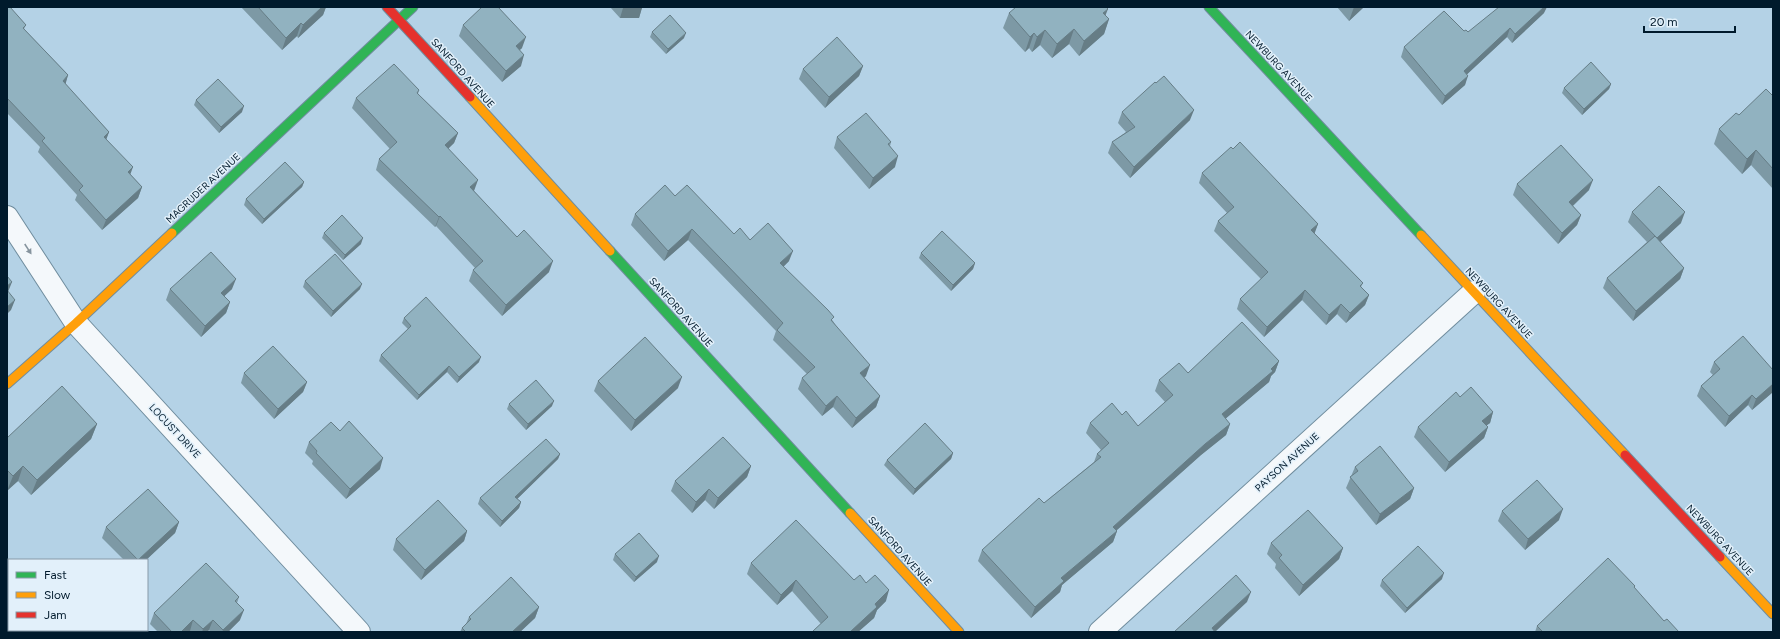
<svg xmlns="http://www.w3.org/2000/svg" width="1780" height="639" font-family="Figtree,sans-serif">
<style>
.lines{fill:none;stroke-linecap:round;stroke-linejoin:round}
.street-casing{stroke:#708d9e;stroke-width:24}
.fast-casing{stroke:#708d9e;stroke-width:11}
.slow-casing{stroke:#708d9e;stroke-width:11}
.jam-casing{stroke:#708d9e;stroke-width:11}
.street{stroke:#f4f8fb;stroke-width:22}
.fast{stroke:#30b455;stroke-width:9}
.slow{stroke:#ff9f0a;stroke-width:9}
.jam{stroke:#e5322d;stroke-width:9}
.wall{fill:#7d99a5}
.shaded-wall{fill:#667d86}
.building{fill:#91b2c0;stroke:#667d86}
.oneway{fill:#86949e}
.labels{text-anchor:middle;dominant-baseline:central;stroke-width:3;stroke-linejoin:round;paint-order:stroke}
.street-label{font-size:10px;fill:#001a2c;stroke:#e2f0fa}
</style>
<rect width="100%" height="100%" fill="#b4d2e6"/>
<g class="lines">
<defs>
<path id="street" d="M7 217 76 323 359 632
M1100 632 1474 292"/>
<path id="fast" d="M1209 7 1421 235
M172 233 413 7
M610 251 850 513"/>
<path id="slow" d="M470 97 610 251
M1421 235 1625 455
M7 384 76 323 172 233
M850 513 959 632
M1720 557 1773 614"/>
<path id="jam" d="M387 7 470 97
M1625 455 1720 557"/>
</defs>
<!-- street casing -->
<use href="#street" class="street-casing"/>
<!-- fast casing -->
<use href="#fast" class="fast-casing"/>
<!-- slow casing -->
<use href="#slow" class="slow-casing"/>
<!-- jam casing -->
<use href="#jam" class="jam-casing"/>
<!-- street -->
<use href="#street" class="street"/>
<!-- fast -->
<use href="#fast" class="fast"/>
<!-- slow -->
<use href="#slow" class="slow"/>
<!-- jam -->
<use href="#jam" class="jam"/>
</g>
<!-- wall -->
<path class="wall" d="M7 7 26 25 24 29 68 75 65 84 109 132 106 139 130 174 142 187 138 198 102 230 75 200 77 195 38 152 40 147 7 113Z
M241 7H326L323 15 298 38 297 36 282 50Z
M610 7H642L639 18H620Z
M1337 7H1364L1349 21Z
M1009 13 1105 15 1109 19 1104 34 1079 56 1069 44 1052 58 1040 45 1032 52 1029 48 1025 52 1003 28Z
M1544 13 1512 43 1507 37 1467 74 1465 85 1442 105 1401 57 1404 47 1464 31 1468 32Z
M463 25 522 48 520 50 521 66 502 82 459 36Z
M652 32 684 38 666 54 650 37Z
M863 66 859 76 825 108 799 79 803 69Z
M1611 84 1609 89 1582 115 1562 93 1564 88Z
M419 90 418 94 458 133 454 143 448 148 474 191 549 272 502 316 469 281 473 270 475 268 436 226 435 227 376 170 379 159 390 149 352 108 356 98Z
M1773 96V189L1751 165 1742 174 1714 144 1719 129 1739 115Z
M196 100 242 112 219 133 194 105Z
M1122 112 1190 120 1130 178 1108 153 1112 142 1126 132 1118 123Z
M837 137 891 142 890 146 895 167 869 189 834 148Z
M1233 149 1318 224 1314 233 1363 283 1361 287 1369 295 1365 305 1346 323 1337 314 1326 325 1302 300 1264 337 1237 309 1240 299 1261 279 1214 231 1218 221 1227 213 1199 183 1202 173Z
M304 182 302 187 262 224 244 205 246 199Z
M1517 184 1589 190 1573 206 1581 215 1577 225 1558 244 1513 195Z
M675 196 734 234 750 240 789 261 783 267 833 321 866 376 864 378 880 396 876 407 852 428 833 407 822 416 798 389 802 378 807 374 773 340 776 331 688 240 664 261 631 225 635 214Z
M1632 212 1681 223 1660 242 1684 268 1680 279 1633 321 1603 288 1607 278 1647 242 1628 222Z
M324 233 361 244 343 260 322 238Z
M921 253 975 263 973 269 951 291 919 258Z
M305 281 360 289 331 317 303 287Z
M170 289H232L224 296 230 302 226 313 201 337 166 300Z
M404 318 479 362 457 383 447 372 417 400 379 361 381 355 408 329 402 323Z
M1279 361 1275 372 1271 376 1269 382 1225 419 1230 424 1226 435 1201 455 1116 531H1117L1113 542 1062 585 1060 592 1031 618 978 561 982 550 1044 503 1094 462 1097 454 1101 450 1086 433 1090 423 1122 415 1138 426 1165 402 1155 391 1159 380 1188 373Z
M1714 362 1773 370V392L1752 410 1748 405 1725 427 1697 396 1701 386 1713 375 1710 372Z
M244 373 307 382 303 392 274 419 241 383Z
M598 381 678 388 631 431 594 391Z
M1460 397 1493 412 1490 423 1486 425 1488 427 1484 438 1445 472 1414 437 1418 427Z
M509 404 552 406 526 430 507 409Z
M97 424 91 439 31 495 18 481 7 490V438Z
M340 431 380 469 346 499 312 464 313 461 305 453 309 442Z
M953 453 951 459 913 495 884 465 887 460Z
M560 454 558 459 517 499 521 502 519 508 500 527 478 504 480 498Z
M751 466 747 477 714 509 705 500 692 513 671 491 675 481Z
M1355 467 1414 488 1410 499 1376 525 1346 488Z
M1502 511 1559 520 1525 550 1498 521Z
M179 522 175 533 146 560H124L102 538 106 527Z
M467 531 464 541 421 580 393 550 396 539Z
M1271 543 1343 548 1339 559 1299 596 1275 568 1276 564 1267 554Z
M615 554 657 562 634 582 613 560Z
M751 563 866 583 886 601 877 610 874 618 858 632H813L821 624 792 591 777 605 747 574Z
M1442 579 1405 613 1380 586 1382 580Z
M1634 588 1664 621 1679 632H1535L1537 626Z
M239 597 237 603 240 620 228 632H210L209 630 207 632H191L190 631 188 632H158L150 624 154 613Z
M539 607 535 618 520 632H460L462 628 466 624 469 617Z"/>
<!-- shaded-wall -->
<path class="shaded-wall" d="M322 7H326L323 15 298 38 303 25Z
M1354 7H1364L1349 21Z
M1544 7H1547L1544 13 1512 43 1515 34Z
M623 8H642L639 18H620Z
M1108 9 1102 24 1103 13Z
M1109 19 1104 34 1079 56 1084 41Z
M301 23 297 36 282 50 286 38Z
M1510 28 1507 37 1461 80 1464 71Z
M1074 29 1069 44 1052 58 1057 44Z
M1045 30 1040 45 1032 52 1037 37Z
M686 33 684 38 666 54 668 49Z
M1034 33 1029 48 1025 52 1030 37Z
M526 37 522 48 512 56 516 46Z
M524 55 521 66 502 82 506 71Z
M863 66 859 76 825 108 829 97Z
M68 75 65 86 63 81Z
M1468 76 1465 85 1442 105 1445 96Z
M1611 84 1609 89 1582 115 1584 109Z
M244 106 242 112 219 133 221 127Z
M1194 110 1190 120 1130 178 1134 167Z
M109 132 105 143 104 137Z
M458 133 454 143 441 156 445 145Z
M1756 150 1751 165 1742 174 1747 159Z
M898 156 895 167 869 189 873 178Z
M133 167 129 178 128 172Z
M478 180 474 191 466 198 470 187Z
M1593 180 1589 190 1565 213 1569 202Z
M304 182 302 187 262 224 264 219Z
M142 187 138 198 102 230 106 220Z
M1685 212 1681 223 1653 249 1657 238Z
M1581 215 1577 225 1558 244 1562 233Z
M440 216 436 226 435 227 439 217Z
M1318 224 1314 235 1311 230Z
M692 229 688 240 664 261 668 251Z
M363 238 361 244 343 260 345 255Z
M793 251 789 261 776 274 780 263Z
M553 261 549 272 502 316 506 305Z
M975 263 973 269 951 291 953 285Z
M1684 268 1680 279 1633 321 1636 311Z
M236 279 232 289 217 303 221 293Z
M12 282 8 292 7 293V286Z
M362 284 360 289 331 317 333 311Z
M1305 290 1302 300 1264 337 1267 327Z
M1369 295 1365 305 1346 323 1350 313Z
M15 300 11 310 7 314V307Z
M230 302 226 313 201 337 205 326Z
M1341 304 1337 314 1326 325 1329 315Z
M481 357 479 362 457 383 459 377Z
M1279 361 1275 372 1271 376 1269 382 1218 425 1222 414Z
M870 365 866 376 856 384 860 373Z
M449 366 447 372 417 400 419 395Z
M682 377 678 388 631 431 635 420Z
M307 382 303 392 274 419 278 409Z
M1773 384V392L1752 410 1756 399Z
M1752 395 1748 405 1725 427 1729 416Z
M837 396 833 407 822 416 826 406Z
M880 396 876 407 852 428 856 418Z
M554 401 552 406 526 430 528 424Z
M1493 412 1490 423 1478 432 1482 421Z
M97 424 91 439 31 495 37 480Z
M1230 424 1226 435 1201 455 1109 537 1113 527 1205 444Z
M1488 427 1484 438 1445 472 1449 462Z
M953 453 951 459 913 495 915 489Z
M560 454 558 459 513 503 515 497Z
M383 458 380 469 346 499 350 489Z
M23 466 18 481 7 491 13 476Z
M751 466 747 477 714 509 718 498Z
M1414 488 1410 499 1376 525 1380 514Z
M709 489 705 500 692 513 696 502Z
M521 502 519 508 500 527 502 521Z
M1563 509 1559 520 1525 550 1528 539Z
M179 522 175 533 146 560H138Z
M467 531 464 541 421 580 425 570Z
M1117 531 1113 542 1062 585 1060 592 1031 618 1035 607 1061 578Z
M1343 548 1339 559 1299 596 1303 585Z
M659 556 657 562 634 582 636 577Z
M1444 573 1442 579 1405 613 1407 608Z
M796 580 792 591 777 605 781 595Z
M889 590 886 601 877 610 874 618 858 632H850L875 604Z
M1251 592 1247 602 1215 632H1210L1212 628Z
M539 607 535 618 520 632H512Z
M244 610 240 620 228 632H222L223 630Z
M9 619V623L7 624V621Z
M193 620 190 631 188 632H181Z
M213 620 209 630 207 632H202L203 629Z"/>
<!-- building -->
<path class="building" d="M7 7H10L26 25 23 28 68 75 63 81 109 132 104 137 133 167 128 172 142 187 106 220 79 190 83 186 42 141 45 138 7 98Z
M258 7H322L303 25 301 23 286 38Z
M482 7H498L526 37 516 46 524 55 506 71 463 25Z
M622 7H642V8H623Z
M1016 7H1106L1108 9 1103 13 1109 19 1084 41 1074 29 1057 44 1045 30 1037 37 1034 33 1030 37 1009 13Z
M1499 7H1544L1515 34 1510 28 1464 71 1468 76 1445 96 1404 47 1444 11 1464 31 1466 30 1468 32Z
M670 15 686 33 668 49 652 32Z
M837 37 863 66 829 97 803 69Z
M1591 62 1611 84 1584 109 1564 88Z
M394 64 419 90 417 93 458 133 445 145 478 180 470 187 517 237 524 230 553 261 506 305 473 270 483 261 440 216 439 217 379 159 397 142 356 98Z
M1164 76 1194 110 1134 167 1112 142 1135 127 1122 112 1155 82 1156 83Z
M218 79 244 106 221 127 196 100Z
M1766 89 1773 96V169L1756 150 1747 159 1719 129 1736 113 1739 115Z
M866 113 891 142 888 144 898 156 873 178 837 137Z
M1240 142 1318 224 1311 230 1363 283 1360 286 1369 295 1350 313 1341 304 1329 315 1305 290 1267 327 1240 299 1268 272 1218 221 1234 207 1202 173 1231 147 1233 149Z
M1561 145 1593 180 1569 202 1581 215 1562 233 1517 184Z
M285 162 304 182 264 219 246 199Z
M665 185 675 196 687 185 734 234 740 228 750 240 768 223 793 251 780 263 828 310 834 317 831 320 870 365 860 373 880 396 856 418 837 396 826 406 802 378 815 367 777 330 783 323 692 229 668 251 635 214Z
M1659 186 1685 212 1657 238 1632 212Z
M342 215 363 238 345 255 324 233Z
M942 231 975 263 953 285 921 253Z
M1655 236 1684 268 1636 311 1607 278Z
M211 252 236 279 221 293 230 302 205 326 170 289Z
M335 254 362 284 333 311 305 281Z
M7 276 12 282 7 286Z
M7 290 15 300 7 307Z
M426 297 481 357 459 377 449 366 419 395 381 355 411 326 404 318Z
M1242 322 1279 361 1271 369 1273 371 1222 414 1230 424 1205 444 1113 527 1117 531 1061 578 1064 581 1035 607 982 550 1039 498 1044 503 1101 457 1097 454 1109 443 1090 423 1112 403 1122 415 1126 411 1138 426 1173 395 1159 380 1179 363 1188 373Z
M1743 336 1773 370V384L1756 399 1752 395 1729 416 1701 386 1720 369 1714 362Z
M645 337 682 377 635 420 598 381Z
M273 346 307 382 278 409 244 373Z
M536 380 554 401 528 424 509 404Z
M62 386 97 424 37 480 23 466 13 476 7 470V438Z
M1471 387 1493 412 1482 421 1488 427 1449 462 1418 427 1456 392 1460 397Z
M349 421 383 458 350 489 316 453 317 451 309 442 331 422 340 431Z
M925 423 953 453 915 489 887 460Z
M723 437 751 466 718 498 709 489 696 502 675 481Z
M546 439 560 454 515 497 521 502 502 521 480 498Z
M1380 446 1414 488 1380 514 1350 477 1358 471 1355 467Z
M1537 480 1563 509 1528 539 1502 511Z
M148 489 179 522 138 560 106 527Z
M438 500 467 531 425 570 396 539Z
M1308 510 1343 548 1303 585 1279 558 1282 555 1271 543Z
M796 520 854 580 860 575 866 583 875 575 889 590 875 604 877 607 850 632H814L813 631 828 617 796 580 781 595 751 563Z
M639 533 659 556 636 577 615 554Z
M1418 546 1444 573 1407 608 1382 580Z
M1608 558 1635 586 1634 587 1664 621 1667 619 1679 632H1543L1537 626Z
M206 563 239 597 235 601 244 610 223 630 213 620 203 629 193 620 181 632H172L154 613Z
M1236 575 1251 592 1212 628 1215 632H1174Z
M511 577 539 607 512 632H466L462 628 471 619 469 617Z
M9 582V619L7 621V584Z"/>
<!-- one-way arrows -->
<defs><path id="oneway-solid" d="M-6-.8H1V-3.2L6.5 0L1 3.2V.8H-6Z"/></defs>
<use class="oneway" href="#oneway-solid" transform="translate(28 249) rotate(57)"/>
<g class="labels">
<!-- street labels -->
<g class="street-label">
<text transform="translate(1279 66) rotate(47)">NEWBURG AVENUE</text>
<text transform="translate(463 73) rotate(48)">SANFORD AVENUE</text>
<text transform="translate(203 188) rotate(-43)">MAGRUDER AVENUE</text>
<text transform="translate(1499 303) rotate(47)">NEWBURG AVENUE</text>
<text transform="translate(681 312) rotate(48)">SANFORD AVENUE</text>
<text transform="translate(175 431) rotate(47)">LOCUST DRIVE</text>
<text transform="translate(1287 462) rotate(-42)">PAYSON AVENUE</text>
<text transform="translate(1720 540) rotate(47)">NEWBURG AVENUE</text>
<text transform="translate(900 551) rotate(48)">SANFORD AVENUE</text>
</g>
</g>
<!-- border -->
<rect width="1780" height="639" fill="none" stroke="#001a2c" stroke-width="16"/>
<!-- legend -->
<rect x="8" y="559" width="140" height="72" fill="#e2f0fa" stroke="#889aa8"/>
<rect x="16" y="572" width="20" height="6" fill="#30b455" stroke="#889aa8"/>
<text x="44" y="579" font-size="12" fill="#001a2c">Fast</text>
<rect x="16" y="592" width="20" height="6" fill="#ff9f0a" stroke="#889aa8"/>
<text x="44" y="599" font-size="12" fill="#001a2c">Slow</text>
<rect x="16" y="612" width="20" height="6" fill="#e5322d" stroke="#889aa8"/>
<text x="44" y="619" font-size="12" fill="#001a2c">Jam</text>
<!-- scale -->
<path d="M1644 26v6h91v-6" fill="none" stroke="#001a2c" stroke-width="2"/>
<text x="1650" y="26" font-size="12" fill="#001a2c" stroke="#e2f0fa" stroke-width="3" paint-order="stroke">20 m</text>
</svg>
